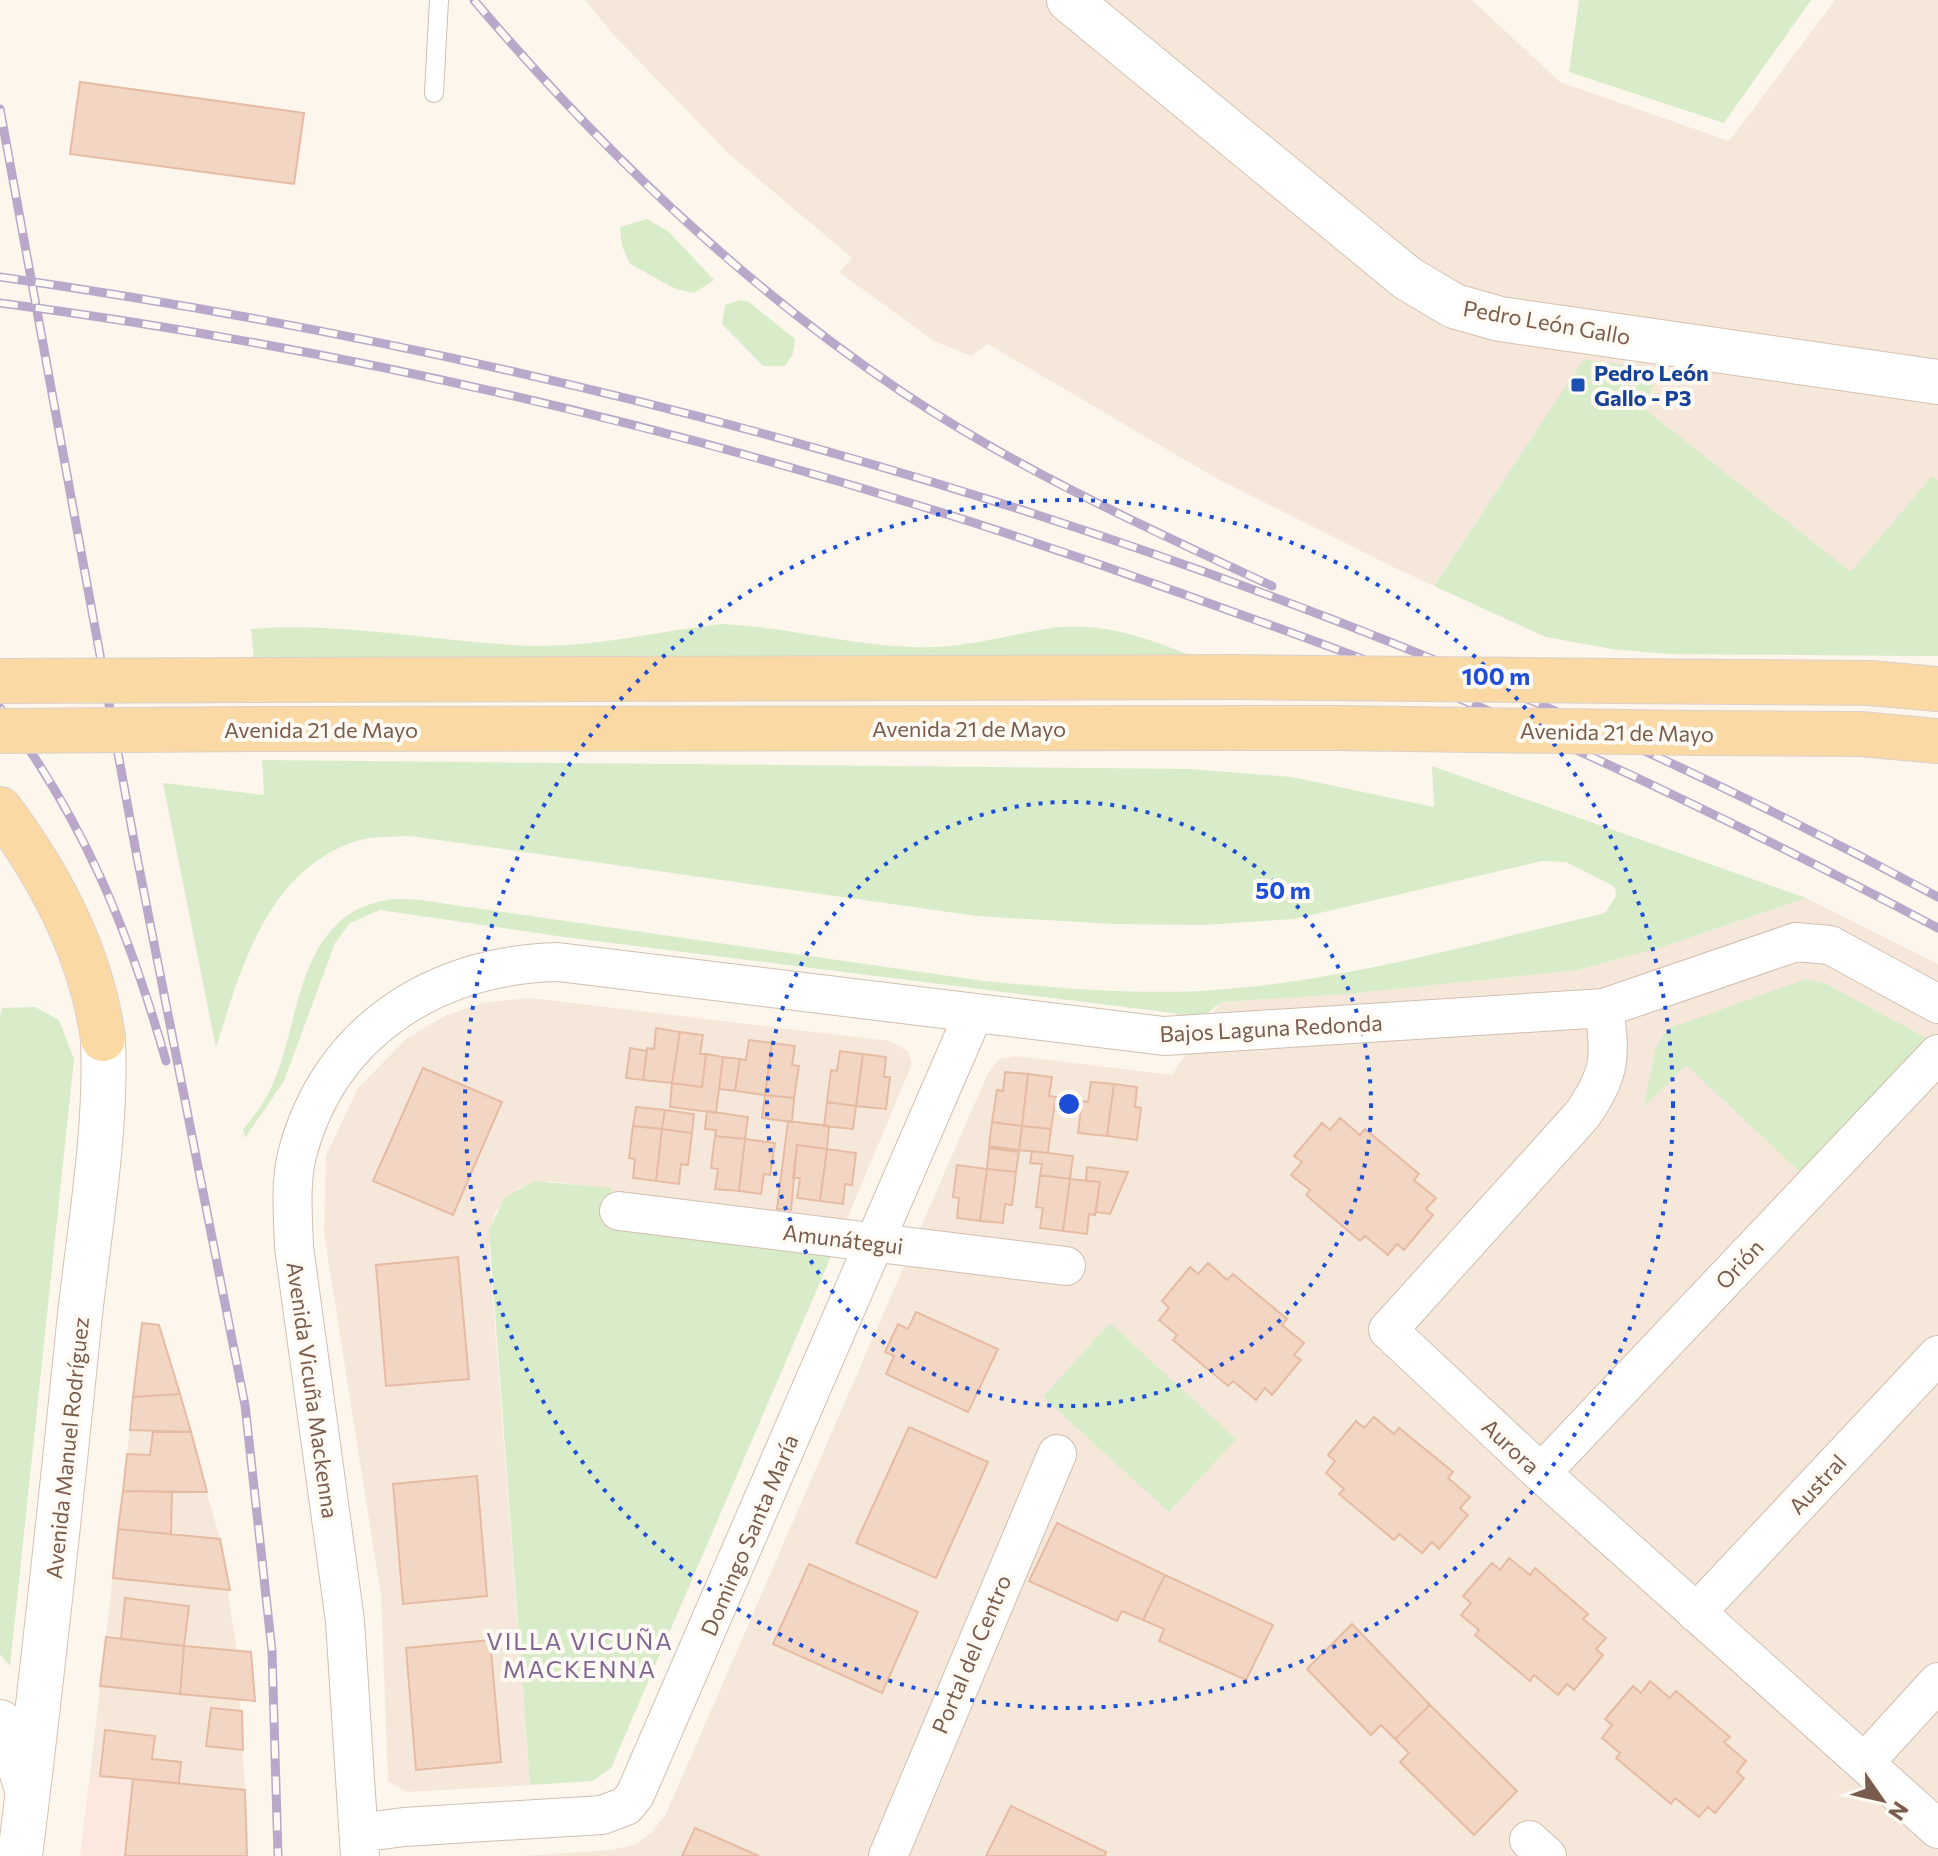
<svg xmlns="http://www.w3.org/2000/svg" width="1938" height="1856" font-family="Commissioner,sans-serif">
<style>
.residential{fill:#f5e8da}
.commercial{fill:#fde8e0}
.green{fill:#d8ecc9}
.building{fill:#f3d5c3;stroke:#e6bba3;stroke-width:2}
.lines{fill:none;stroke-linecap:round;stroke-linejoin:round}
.lane-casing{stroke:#d1beb0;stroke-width:20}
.street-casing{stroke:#d1beb0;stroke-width:40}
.secondary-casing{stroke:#d6c0b0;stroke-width:46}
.primary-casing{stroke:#dad1cd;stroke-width:46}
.lane{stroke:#fff;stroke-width:18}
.street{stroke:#fff;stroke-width:38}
.secondary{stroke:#fff;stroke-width:44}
.primary{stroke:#fbd9a5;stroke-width:44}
.rail-casing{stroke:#b9a8c9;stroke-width:9}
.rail{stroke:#fffaf3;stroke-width:6;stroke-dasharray:18;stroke-linecap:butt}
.primary-bridge-casing{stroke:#dad1cd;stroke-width:46;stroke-linecap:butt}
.primary-bridge{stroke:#fbd9a5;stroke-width:44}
.ring{fill:none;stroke:#1d4ed8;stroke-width:4;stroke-dasharray:4 8}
.transit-dot{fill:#1a4fb4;stroke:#fffaf3;stroke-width:3}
.labels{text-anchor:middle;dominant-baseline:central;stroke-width:8;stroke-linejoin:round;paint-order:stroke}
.street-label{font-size:22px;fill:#7a5c4d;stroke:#fffaf3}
.transit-label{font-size:22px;font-weight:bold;fill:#164399;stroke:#fffaf3;text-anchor:start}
.neighbourhood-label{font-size:24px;letter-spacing:2px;fill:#846695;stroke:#fffaf3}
.centre{fill:#1d4ed8;stroke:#fffaf3;stroke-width:4}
.ring-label{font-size:24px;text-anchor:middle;font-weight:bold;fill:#1d4ed8;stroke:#fffaf3;stroke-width:8;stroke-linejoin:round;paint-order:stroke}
</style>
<rect width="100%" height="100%" fill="#fdf6ec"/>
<!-- residential -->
<path class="residential" d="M585 0H1472L1560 82 1729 141 1835 0H1938V656L1670 654 1613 649 1546 637 1397 569 1214 477 988 344 971 356 934 341 839 272 852 258 730 155 611 32Z
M1806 898 1938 964V1856H522L612 1850 636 1844 652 1832 666 1814 987 1075 999 1059 1015 1056 1172 1075 1220 1002 1347 994 1578 970 1662 947Z
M531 998 890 1041 908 1051 912 1064 839 1238 609 1210 612 1189 549 1181 519 1188 494 1214 489 1248 530 1785 406 1792 388 1781 381 1596 324 1233 326 1156 358 1088 406 1039 443 1017 481 1003Z
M142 1323 159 1325 220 1539 237 1652 245 1790 90 1775Z"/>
<!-- commercial -->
<path class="commercial" d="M90 1775 245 1790 247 1856H80Z"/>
<!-- green -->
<path class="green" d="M1579 0H1811L1724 123 1569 72Z
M647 219 669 232 714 280 694 293 676 289 630 264 622 246 620 227Z
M740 300 749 302 795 339 793 354 785 366H763L722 324 725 305Z
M1584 359 1661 371 1642 407 1851 572 1932 476 1938 480V656L1670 654 1613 649 1546 637 1434 586Z
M722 624C786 627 848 645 911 647 959 649 999 637 1045 629 1097 620 1146 637 1194 657L254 662 251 629C346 621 439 643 533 646 598 647 659 631 722 624Z
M262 760 1189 769 1292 777 1434 807 1432 766 1806 898 1662 947 1578 970 1347 994 1221 1002 1191 1027 1185 1017 1173 1013 564 937 380 910 350 923 335 943 284 1081 245 1138 243 1129C254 1116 264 1103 271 1088 301 1026 295 919 382 901 409 895 441 904 468 907L984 981C1065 989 1148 996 1228 989 1356 978 1481 942 1605 913L1616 896 1615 887 1566 862 1542 861 1294 919 1203 925 1113 924 977 916 410 836C394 837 375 836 360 840 267 868 241 968 216 1048L163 783 264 795Z
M1806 979 1826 984 1930 1040 1804 1176 1686 1065 1644 1107 1655 1050 1667 1029Z
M35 1007 59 1020 74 1059 10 1666 0 1654V1016L2 1008Z
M534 1181 612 1188 609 1209 839 1238 611 1768 593 1781 530 1785 489 1231 504 1198Z
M1110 1323 1236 1439 1169 1512 1043 1397Z"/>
<!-- building -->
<path class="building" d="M80 82 304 113 294 184 70 154Z
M656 1028 680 1032 672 1083 643 1080 647 1048 654 1049Z
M680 1032 703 1035 700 1054H706L702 1087 672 1083Z
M749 1040 772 1043 765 1095 735 1091 740 1059 746 1060Z
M772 1043 795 1046 792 1065 799 1066 794 1098 765 1095Z
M630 1048 647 1051 643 1080 626 1078Z
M840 1051 863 1054 856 1106 827 1102 831 1070 837 1071Z
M706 1054 723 1057 716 1113 670 1107 672 1083 702 1087Z
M863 1054 886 1057 884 1077H890L886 1109 856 1106Z
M723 1057 740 1059 735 1091 719 1089Z
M423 1068 502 1102 453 1215 373 1181Z
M1005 1072 1028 1074 1022 1126 992 1122 997 1090 1003 1091Z
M1028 1074 1052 1077 1049 1096 1056 1097 1051 1129 1022 1126Z
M1091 1082 1114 1084 1107 1136 1078 1133 1082 1101 1088 1102Z
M1114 1084 1137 1087 1135 1107 1141 1108 1137 1140 1107 1136Z
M765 1095 794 1098 792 1122 762 1118Z
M827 1102 856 1106 853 1129 824 1126Z
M636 1107 665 1110 662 1129 633 1126Z
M665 1110 694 1114 692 1133 662 1129Z
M707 1111 748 1117 745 1139 715 1136 716 1130 705 1129Z
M1340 1118 1360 1135 1365 1129 1419 1174 1414 1180 1436 1198 1426 1209 1433 1215 1404 1250 1397 1244 1388 1255 1365 1236 1360 1241 1306 1195 1310 1190 1291 1175 1302 1162 1294 1156 1322 1123 1330 1130Z
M788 1121 829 1126 827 1149 797 1145 791 1210 777 1209Z
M992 1122 1022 1126 1019 1150 989 1146Z
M633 1126 662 1129 656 1181 633 1178 635 1159 629 1158Z
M1022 1126 1051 1129 1048 1153 1019 1150Z
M662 1129 692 1133 688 1165 681 1164 679 1184 656 1181Z
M715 1136 745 1139 739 1191 715 1189 718 1169 711 1168Z
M745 1139 775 1143 770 1175 764 1174 761 1194 739 1191Z
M797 1145 827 1149 820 1201 797 1198 800 1178H793Z
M989 1148 1019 1152 1016 1172 987 1169Z
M827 1149 856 1153 852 1185 845 1184 843 1204 820 1201Z
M1032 1151 1073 1156 1070 1179 1040 1175 1042 1164 1030 1163Z
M957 1165 987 1169 980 1221 957 1218 959 1198 953 1197Z
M1087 1167 1128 1172 1110 1214 1096 1212 1100 1182 1086 1181Z
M987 1169 1016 1172 1012 1205 1005 1204 1003 1223 980 1221Z
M1040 1175 1070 1179 1063 1231 1040 1228 1043 1208 1036 1207Z
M1070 1179 1100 1182 1095 1215 1089 1214 1087 1234 1063 1231Z
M458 1257 469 1379 386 1386 376 1265Z
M1208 1263 1227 1280 1233 1274 1287 1319 1282 1325 1304 1343 1294 1355 1301 1360 1272 1395 1265 1388 1256 1400 1233 1381 1228 1386 1173 1340 1177 1335 1159 1320 1169 1308 1162 1301 1190 1267 1198 1274Z
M916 1312 998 1349 968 1412 886 1374 894 1356 885 1352 898 1324 908 1329Z
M142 1323 159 1325 180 1394 133 1397Z
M180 1394 191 1432 130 1430 133 1397Z
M1374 1417 1394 1434 1399 1428 1453 1472 1448 1478 1470 1497 1460 1508 1468 1515 1439 1549 1432 1542 1422 1553 1399 1534 1394 1540 1339 1494 1344 1489 1326 1473 1335 1461 1328 1455 1356 1421 1364 1428Z
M909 1427 988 1462 936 1578 856 1543Z
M153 1432H191L207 1492 123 1491 127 1454 150 1455Z
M477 1476 487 1596 403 1604 393 1484Z
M123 1491 172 1492 171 1534 118 1529Z
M1057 1523 1165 1575 1143 1620 1122 1611 1117 1621 1029 1581Z
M118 1529 220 1539 230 1590 113 1578Z
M1509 1558 1530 1575 1535 1568 1588 1614 1583 1619 1606 1638 1596 1649 1603 1655 1574 1690 1567 1684 1558 1695 1534 1675 1530 1681 1475 1635 1479 1630 1461 1615 1471 1603 1463 1596 1492 1563 1500 1570Z
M809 1564 918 1612 882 1693 773 1644Z
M1165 1575 1273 1625 1246 1680 1159 1641 1164 1629 1143 1620Z
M125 1598 189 1606 184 1646 121 1639Z
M1352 1624 1430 1705 1395 1739 1381 1725 1371 1735 1307 1669Z
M106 1637 184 1646 180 1694 100 1686Z
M490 1640 501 1762 416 1770 406 1648Z
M184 1646 251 1652 255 1701 180 1694Z
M1650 1681 1670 1698 1676 1691 1730 1737 1724 1742 1746 1761 1737 1772 1744 1778 1715 1813 1708 1807 1699 1817 1675 1798 1671 1804 1616 1758 1620 1753 1602 1738 1612 1725 1605 1719 1633 1686 1641 1693Z
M1430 1705 1517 1791 1474 1835 1400 1762 1409 1753 1395 1739Z
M211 1708 242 1711 243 1750 206 1746Z
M105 1730 155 1736 152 1759 181 1762 179 1783 100 1776Z
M133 1779 245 1790 247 1856H125Z
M1011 1806 1106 1852 1105 1856H986Z
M695 1828 759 1856H682Z"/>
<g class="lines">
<defs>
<path id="lane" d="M434 93 439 0"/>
<path id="street" d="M1604 1008C1611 1056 1611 1074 1582 1115L1388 1330 1541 1473 1938 1829
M619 1211 1066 1266
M1541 1473 1938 1054
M1696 1613 1938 1355
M1865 1762 1938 1682
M359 1833 404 1827 602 1815 626 1806 635 1795 974 1013
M1529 1840 1547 1856
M360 1856 345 1621 294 1247C293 1216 290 1184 297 1155 329 1031 435 965 558 962L1164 1036 1604 1008 1796 942 1830 945 1938 1004
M888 1856 1057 1454"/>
<path id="secondary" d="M1069 0 1407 278 1454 306 1500 319 1938 382
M0 1722 14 1748 27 1789
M20 1856C42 1679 61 1501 79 1324 89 1229 107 1134 103 1039"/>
<path id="primary" d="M255 680 1234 677
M1614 681 1870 683 1938 689
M260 729 1337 728
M1696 733 1861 734 1938 741
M0 809C50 876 92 956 103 1039"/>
</defs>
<!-- lane casing -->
<use href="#lane" class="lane-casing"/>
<!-- street casing -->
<use href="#street" class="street-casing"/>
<!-- secondary casing -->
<use href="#secondary" class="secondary-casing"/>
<!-- primary casing -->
<use href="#primary" class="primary-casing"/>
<!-- lane -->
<use href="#lane" class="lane"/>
<!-- street -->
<use href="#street" class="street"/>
<!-- secondary -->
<use href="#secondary" class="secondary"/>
<!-- primary -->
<use href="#primary" class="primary"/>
<defs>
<path id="rail" d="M474 0C600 149 740 283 902 392 1017 469 1147 528 1272 586
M0 109 137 857 245 1405 272 1651 278 1856
M0 277C675 374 1336 573 1938 897
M0 303C403 356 804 457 1186 595 1260 622 1335 647 1408 677 1588 751 1765 837 1938 928
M0 708C83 819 128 928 166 1061"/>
</defs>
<!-- rail casing -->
<use href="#rail" class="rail-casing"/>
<!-- rail -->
<use href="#rail" class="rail"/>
<defs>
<path id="primary-bridge" d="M1234 677 1614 681
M0 681 255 680
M1337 728 1696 733
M0 731 260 729"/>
</defs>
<!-- primary-bridge casing -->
<use href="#primary-bridge" class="primary-bridge-casing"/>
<!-- primary-bridge -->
<use href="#primary-bridge" class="primary-bridge"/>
</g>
<!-- distance rings -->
<g class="ring">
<circle cx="1069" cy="1104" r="302"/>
<circle cx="1069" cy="1104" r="604"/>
</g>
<!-- markers -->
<rect class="transit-dot" x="1570" y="377" width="16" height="16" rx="4"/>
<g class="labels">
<!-- street labels -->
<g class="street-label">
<text transform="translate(1547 322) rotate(10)">Pedro León Gallo</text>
<text x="969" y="728">Avenida 21 de Mayo</text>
<text x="321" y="729">Avenida 21 de Mayo</text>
<text transform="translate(1617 732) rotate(1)">Avenida 21 de Mayo</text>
<text transform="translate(1271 1028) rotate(-3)">Bajos Laguna Redonda</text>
<text transform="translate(843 1239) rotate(7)">Amunátegui</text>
<text transform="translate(1739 1264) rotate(-47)">Orión</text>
<text transform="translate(313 1390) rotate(82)">Avenida Vicuña Mackenna</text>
<text transform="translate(1511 1446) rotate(43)">Aurora</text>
<text transform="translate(67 1448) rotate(-84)">Avenida Manuel Rodríguez</text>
<text transform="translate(1817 1484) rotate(-47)">Austral</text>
<text transform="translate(749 1535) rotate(-67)">Domingo Santa María</text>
<text transform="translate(971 1654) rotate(-67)">Portal del Centro</text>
</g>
<!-- transit labels -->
<g class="transit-label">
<text x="1594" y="372">Pedro León<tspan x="1594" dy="25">Gallo - P3</tspan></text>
</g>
<!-- neighbourhood labels -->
<g class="neighbourhood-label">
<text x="580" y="1640">VILLA VICUÑA<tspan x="580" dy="28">MACKENNA</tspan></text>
</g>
</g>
<circle cx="1069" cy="1104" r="12" class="centre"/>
<g class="ring-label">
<text x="1496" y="685">100 m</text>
<text x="1283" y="899">50 m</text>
</g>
<!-- north arrow -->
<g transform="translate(1882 1800) rotate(124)" stroke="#fffaf3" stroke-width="6" paint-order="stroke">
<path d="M0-6L14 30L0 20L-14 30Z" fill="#7a5c4d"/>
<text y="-12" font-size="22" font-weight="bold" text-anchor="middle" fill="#7a5c4d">N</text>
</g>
</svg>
